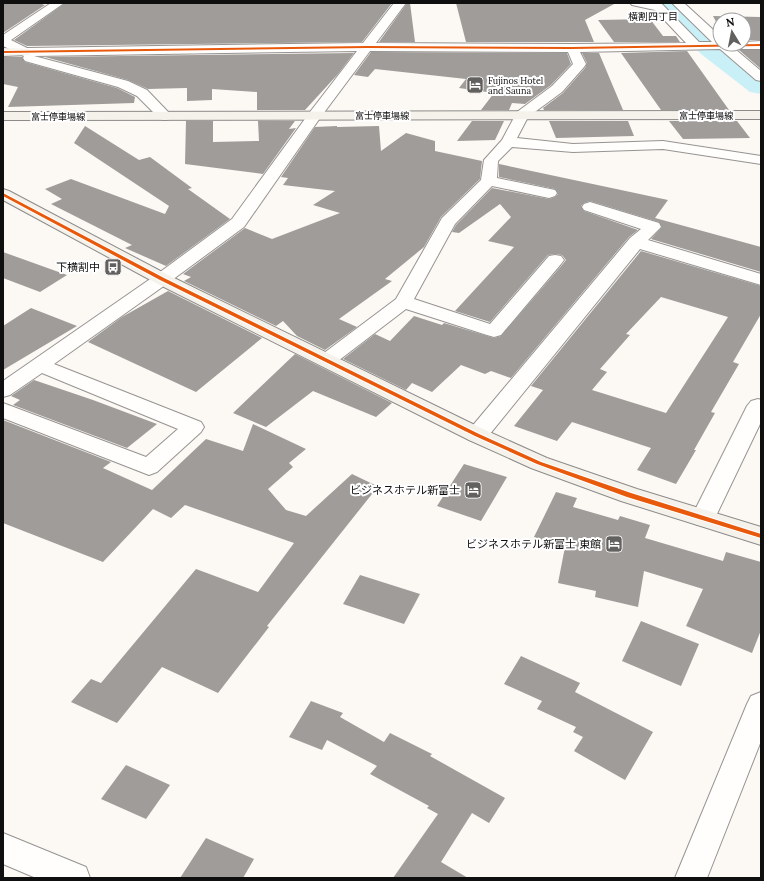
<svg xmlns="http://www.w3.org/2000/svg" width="764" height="881" font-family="Lora,'Noto Sans JP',serif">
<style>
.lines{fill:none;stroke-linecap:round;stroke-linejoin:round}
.river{fill:#caf0f7;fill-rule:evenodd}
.building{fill:#a09c99;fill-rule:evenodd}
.street-casing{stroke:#969492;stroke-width:2}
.secondary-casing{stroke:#8c8b89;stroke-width:2}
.street{fill:#fffefd;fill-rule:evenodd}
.secondary{fill:#f5f2eb;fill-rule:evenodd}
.cycleway-casing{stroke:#fff;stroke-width:2}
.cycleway{fill:#e8590c;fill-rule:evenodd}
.labels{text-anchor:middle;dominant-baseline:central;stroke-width:4;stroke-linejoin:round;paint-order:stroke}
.far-poi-label{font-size:9px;fill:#0f0f0f;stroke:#fff;text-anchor:start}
.far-street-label{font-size:9px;fill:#0f0f0f;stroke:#fff}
.far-neighbourhood-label{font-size:10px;fill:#0f0f0f;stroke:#fff}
.poi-label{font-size:11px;fill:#0f0f0f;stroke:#fff;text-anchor:end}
</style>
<rect width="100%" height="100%" fill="#fcf8f4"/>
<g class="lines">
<!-- river -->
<path class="river" d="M654 3H682L720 41V44H724L761 71V94L750 92 701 54Z"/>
</g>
<!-- building -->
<path class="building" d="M3 3H38L45 5 3 33Z
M65 3H392L362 42 27 46 14 40Z
M407 3H410L415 42H379Z
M456 3H534V4L616 3 585 20 594 42H466Z
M713 16 761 17V40H744V20H720V29Z
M650 19 663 36H676L680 42H614L598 20Z
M739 50H761V69Z
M687 51 729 110H661L621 53Z
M371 52 567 53 571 64 551 85 525 104 512 103 509 110H481L494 93 459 88 466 79 375 69 368 77 354 75Z
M354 53 338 74 305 110H257V92L212 89V100L187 101V88L148 89 128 80 45 57Z
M582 53H599L623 110H544L543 108 563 93 585 68 587 63Z
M3 57H22L25 62 117 88 135 97 134 103 8 107 18 87 3 84Z
M186 121H213V142L259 141 258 121H295L289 129 296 128 263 174 185 164Z
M472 121H504L495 140 457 141Z
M549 121H628L634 136 556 138Z
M669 121H737L750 138 683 139Z
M85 126 139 160 150 157 192 188 188 189 230 219 166 266 125 248 132 245 51 204 62 199 45 189 71 179 165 214 169 206 74 143Z
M337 126V127L379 126 381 151 406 133 435 141V151L482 161 480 179 441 217 424 247 385 279 392 281 339 319 357 327 325 350 297 336 283 321 276 326 184 281 191 277 183 274 245 228 272 239 340 213 313 205 335 191 283 185 288 178 281 177 315 127Z
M499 164 668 200 655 218 761 247V272L651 239 662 227 659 222 590 201 584 203 581 206 584 211 638 230 629 237 511 378 491 371 485 374 461 365 432 392 412 383 406 390 343 359 375 334 390 341 414 316 442 325 444 323 494 338 501 336 562 265 566 260 562 255 555 254 548 255 490 322 455 311 514 247 488 241 511 217 500 204 459 233 452 232 456 225 492 188 549 199 555 197 558 194 555 189 499 177Z
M641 251 761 286V314L733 362 739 364 711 412 715 413 694 450H696L676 484 637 470 651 448 572 422 557 441 514 426 543 390 531 386ZM661 297 728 317 666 413 592 390 607 372 600 369 630 335 626 334Z
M3 252 67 275 40 292 3 278Z
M168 291 262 338 196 392 88 342 122 317Z
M31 308 77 326 3 370V326Z
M295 354 392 403 376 417 313 391 266 427 233 413Z
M34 380 93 400 157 424 127 448 13 405 20 400 11 396Z
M3 420 111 462 103 468 152 490 206 439 243 451 253 424 306 449 289 463 293 467 268 489 286 510 306 516 352 474 379 487 372 494 267 626 269 627 218 693 162 667 117 723 71 702 91 679 101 683 196 569 258 592 294 543 185 505 171 518 153 509 103 562 3 523Z
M464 464 507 477 481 521 437 506Z
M556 492 577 498 573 507 618 520 620 516 650 525 645 538 723 561 726 552 761 562V630L752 653 686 626 703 589 644 571 638 607 595 597 596 591 558 583 565 547 534 537Z
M360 575 420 594 404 624 343 604Z
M641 621 699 644 681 686 622 661Z
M521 656 580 683 575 692 653 732 625 780 574 751 583 737 573 732 576 727 537 709 542 701 504 684Z
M311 701 343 713 340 717 384 742 390 733 432 754 430 756 505 798 489 823 472 813 441 862 468 878H393L438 814 427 808 429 806 370 774 377 766 327 740 322 750 289 737Z
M126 765 170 785 146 819 101 799Z
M206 838 254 859 243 878H180Z"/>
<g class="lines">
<defs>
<path id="street" d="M51 3H64L11 40 27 48 363 43 394 3H406L376 43 572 44 686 43 655 10 632 5 630 3H661L699 42H712L672 3H684L720 36V44H744V42L761 41V49H735L761 71V81L756 80 720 49 580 52 586 64 584 67 562 92 528 117 517 138 573 144 663 141 761 156V164L663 149 573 152 512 147 498 161 497 178 555 190 557 193 555 196 549 198 492 186 455 224 414 299 490 324 549 256 555 255 561 256 564 260 561 264 501 335 494 337 487 335 406 309 334 364 327 366 320 364 317 360 320 356 396 299 442 218 481 180 484 160 502 140 517 112 552 86 573 64 568 52 370 51 320 118 244 227 168 283 54 364 201 422 204 427 201 432 157 472 149 475 3 418V403L146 457 178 429 42 373 10 395 3 397V381L156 275 232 219 310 112 357 51 34 56 128 81 147 90 172 116 170 119 165 120 160 119 137 96 118 87 25 61 23 58 24 56 3 46V35Z
M590 202 659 223 661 227 648 240 761 274V285L640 249 485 440 477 442 469 440 466 435 469 430 630 238 641 229 584 210 582 207 584 204Z
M758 399 761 400V422L715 518 711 524 703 526 695 524 691 518 747 406 751 401Z
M761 692V741L707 878H675L747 704 751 696Z
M3 833 86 867 90 878H36L3 864Z"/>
<path id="secondary" d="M3 48 29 49 31 52 29 55 3 56Z
M761 111V119L3 120V112Z
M3 189 9 191 168 275 485 430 547 458 637 489 761 527V545L621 501 531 468 469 440 156 283 3 200Z"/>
</defs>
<!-- street casing -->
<use href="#street" class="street-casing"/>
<!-- secondary casing -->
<use href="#secondary" class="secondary-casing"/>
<!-- street -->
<use href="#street" class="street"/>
<!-- secondary -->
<use href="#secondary" class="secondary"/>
<defs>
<path id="cycleway" d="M761 44V46L572 49 367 48 3 53V51L367 46 572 47Z
M3 193 164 278 479 434 541 462 631 493 761 534V538L627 497 537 464 475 436 160 280 3 196Z"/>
</defs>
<!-- cycleway casing -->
<use href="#cycleway" class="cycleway-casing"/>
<!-- cycleway -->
<use href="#cycleway" class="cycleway"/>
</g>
<!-- icons -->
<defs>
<symbol id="hotel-square" viewBox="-11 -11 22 22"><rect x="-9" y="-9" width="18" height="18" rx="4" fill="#62615f" stroke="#fff"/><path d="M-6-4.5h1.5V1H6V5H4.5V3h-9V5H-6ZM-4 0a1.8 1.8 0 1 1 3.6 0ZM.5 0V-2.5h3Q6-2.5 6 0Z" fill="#fff"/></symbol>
<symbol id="bus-square" viewBox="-11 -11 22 22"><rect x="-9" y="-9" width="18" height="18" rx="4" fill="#62615f" stroke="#fff"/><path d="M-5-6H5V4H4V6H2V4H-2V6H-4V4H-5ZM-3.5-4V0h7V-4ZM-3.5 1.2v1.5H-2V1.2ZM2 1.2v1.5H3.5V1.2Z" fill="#fff"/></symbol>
</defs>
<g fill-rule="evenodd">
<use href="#hotel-square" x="465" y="75" width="20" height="20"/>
<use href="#bus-square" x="103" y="257" width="20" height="20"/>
<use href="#hotel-square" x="463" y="480" width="20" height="20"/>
<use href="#hotel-square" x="604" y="534" width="20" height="20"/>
</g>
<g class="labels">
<!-- far-poi labels -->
<g class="far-poi-label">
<text x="488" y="80">Fujinos Hotel<tspan x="488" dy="10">and Sauna</tspan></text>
</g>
<!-- far-street labels -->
<g class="far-street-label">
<text x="382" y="115">富士停車場線</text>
<text x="706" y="115">富士停車場線</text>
<text x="58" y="116">富士停車場線</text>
</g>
<!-- far-neighbourhood labels -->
<g class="far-neighbourhood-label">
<text x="653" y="16">横割四丁目</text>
</g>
<!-- poi labels -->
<g class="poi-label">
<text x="100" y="267">下横割中</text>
<text x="460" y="490">ビジネスホテル新富士</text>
<text x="601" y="544">ビジネスホテル新富士 東館</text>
</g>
</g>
<!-- border -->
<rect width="764" height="881" fill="none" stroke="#0f0f0f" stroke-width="8"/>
<!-- north arrow -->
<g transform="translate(732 32) rotate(350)"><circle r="19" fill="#ffffff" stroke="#9f9f9f"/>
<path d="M0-3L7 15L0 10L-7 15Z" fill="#62615f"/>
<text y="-6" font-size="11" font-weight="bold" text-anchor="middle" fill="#0f0f0f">N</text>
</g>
</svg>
